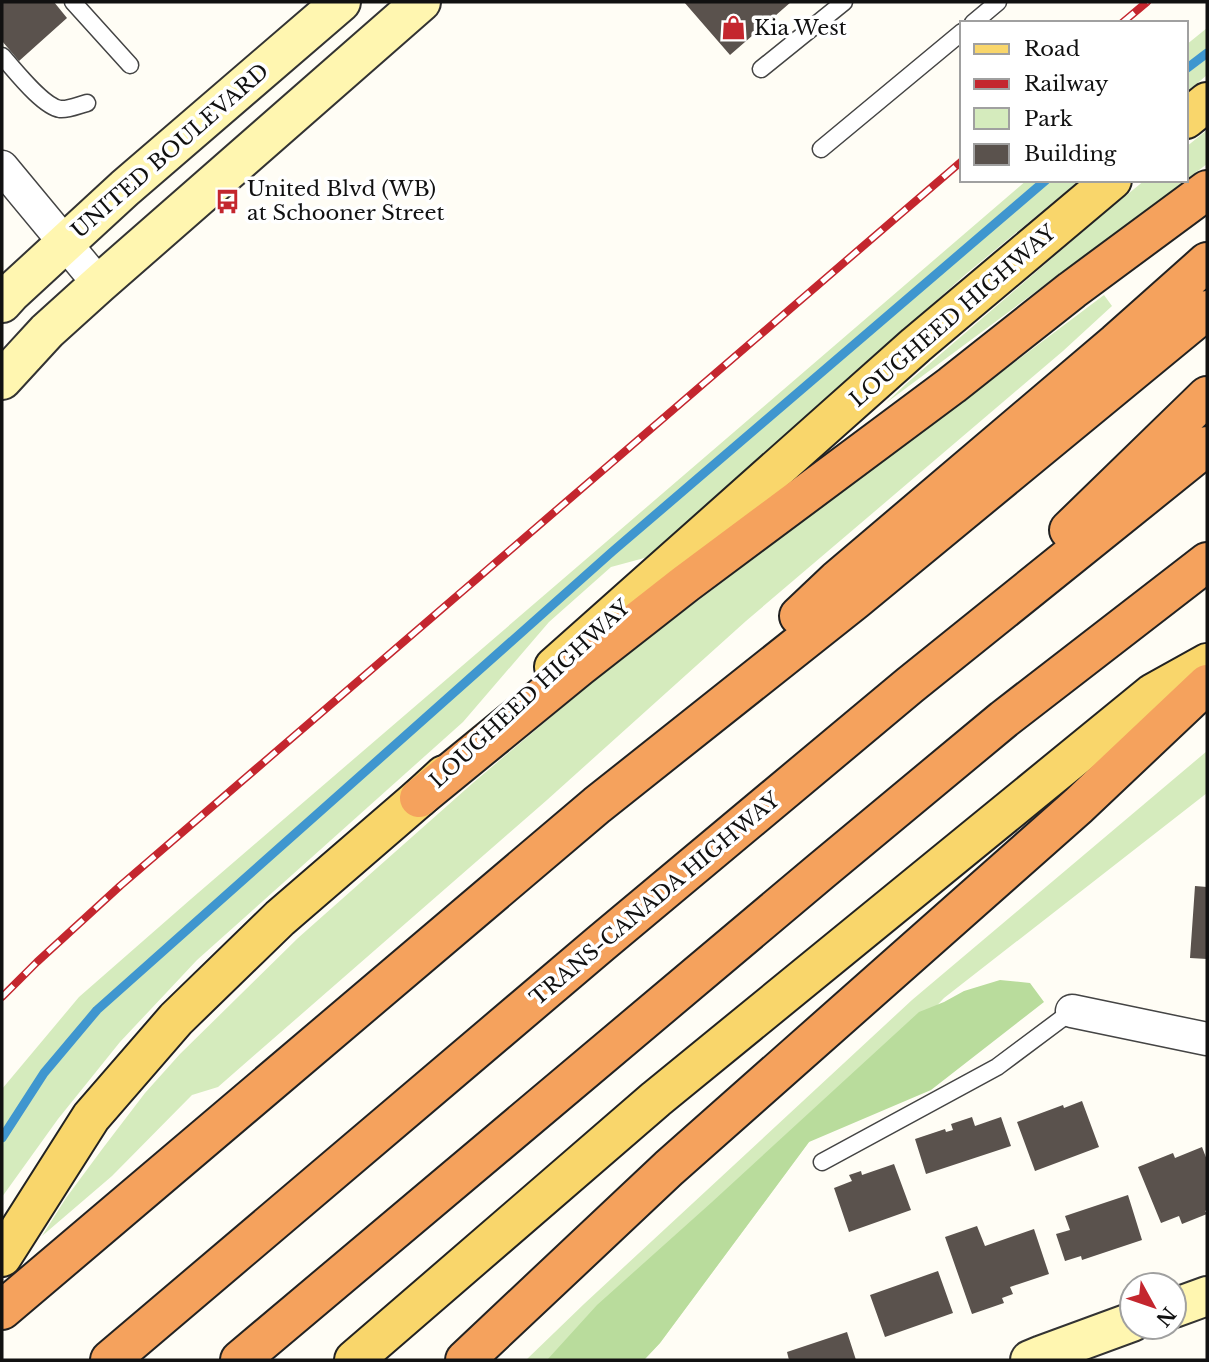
<svg xmlns="http://www.w3.org/2000/svg" width="1209" height="1362" font-family="'Libre Baskerville',serif">
<style>
.green{fill:#d5ebbd}
.forest{fill:#b9dc9c}
.lines{fill:none;stroke-linecap:round;stroke-linejoin:round}
.stream{stroke:#3f96cf;stroke-width:9}
.building{fill:#5a524d}
.lane-casing{stroke:#444;stroke-width:19}
.street-casing{stroke:#444;stroke-width:35}
.secondary-casing{stroke:#333;stroke-width:42}
.primary-casing{stroke:#222;stroke-width:42}
.highway-casing{stroke:#222;stroke-width:42}
.lane{stroke:#fff;stroke-width:16}
.street{stroke:#fff;stroke-width:32}
.secondary{stroke:#fff6b0;stroke-width:38}
.primary{stroke:#f9d66b;stroke-width:38}
.highway{stroke:#f5a25d;stroke-width:38}
.rail-casing{stroke:#c4262e;stroke-width:8}
.rail{stroke:#fff;stroke-width:5;stroke-dasharray:16;stroke-linecap:butt}
.labels{text-anchor:middle;dominant-baseline:central;stroke-width:7;stroke-linejoin:round;paint-order:stroke}
.poi-label{font-size:21px;fill:#111;stroke:#fff;text-anchor:start}
.street-label{font-size:21px;fill:#111;stroke:#fff}
</style>
<rect width="100%" height="100%" fill="#fffdf5"/>
<!-- green -->
<path class="green" d="M1207 28V75L1186 93V45Z
M1207 130V164L1186 180V147Z
M1027 180H1080L966 274 670 539 648 557 611 567 549 622 463 722 197 960 120 1042 58 1119 2 1197V1089L79 997 191 899Z
M1145 180H1186L886 403 907 383 1101 216Z
M1104 295 1112 306 1063 351 746 621 547 800 218 1087 192 1095 112 1176 42 1236 66 1198 103 1148 145 1093 180 1054 298 938 474 782 615 663Z
M1207 751V793L944 998 809 1142 660 1343 644 1360H526L584 1304 912 1000Z"/>
<!-- forest -->
<path class="forest" d="M1000 980 1030 983 1044 1002 931 1090 809 1142 660 1343 644 1360H547L597 1305 712 1202 919 1012 944 1002 964 991Z"/>
<g class="lines">
<!-- stream -->
<path class="stream" d="M1186 69 1207 53
M2 1138 44 1073 97 1010 613 551 1046 180"/>
</g>
<!-- building -->
<path class="building" d="M2 2H54L67 18 19 61 2 41Z
M684 2H791L730 55Z
M1195 886 1207 887V959L1190 958Z
M1082 1101 1099 1147 1035 1171 1017 1122 1063 1105 1064 1108Z
M972 1117 975 1126 1001 1117 1011 1146 926 1174 915 1139 945 1129 946 1132 953 1130 951 1124Z
M1202 1147 1207 1160V1210L1205 1211 1207 1214 1182 1224 1179 1216 1161 1223 1138 1167 1173 1153 1175 1158Z
M894 1164 911 1210 849 1232 834 1188 852 1181 849 1175 861 1171 862 1175Z
M1128 1195 1142 1240 1082 1260 1081 1256 1065 1261 1056 1234 1070 1230 1065 1216Z
M977 1226 985 1246 1034 1229 1049 1274 1010 1287 1013 1294 1002 1298 1004 1303 972 1314 945 1237Z
M938 1271 953 1313 885 1337 870 1295Z
M847 1332 856 1360H789L787 1352Z"/>
<g class="lines">
<defs>
<path id="lane" d="M73 2 130 65
M973 23 998 2
M2 56C14 69 42 106 60 109 68 110 79 105 87 103
M761 69 844 2
M821 149 962 32
M822 1162 997 1067 1072 1011"/>
<path id="street" d="M2 167 99 284
M1072 1011 1207 1039"/>
<path id="secondary" d="M2 303 11 293 125 188 341 2
M2 380 47 331 99 284 421 2
M1174 1308 1207 1296
M1030 1360 1042 1355 1132 1322"/>
<path id="primary" d="M1186 119 1207 102
M554 667 916 345 1112 180
M2 1257 91 1117 176 1019 280 918 419 798 444 775
M354 1360 656 1099 1153 693 1207 663"/>
<path id="highway" d="M1069 530 1207 396
M799 616 837 580 1116 343 1207 262
M419 798 579 667 685 584 952 385 1072 290 1207 190
M2 1310 597 805 855 600 1207 310
M110 1360 600 944 910 685 1207 446
M240 1360 821 871 1004 719 1207 562
M465 1360 669 1168 1078 806 1207 684"/>
</defs>
<!-- lane casing -->
<use href="#lane" class="lane-casing"/>
<!-- street casing -->
<use href="#street" class="street-casing"/>
<!-- secondary casing -->
<use href="#secondary" class="secondary-casing"/>
<!-- primary casing -->
<use href="#primary" class="primary-casing"/>
<!-- highway casing -->
<use href="#highway" class="highway-casing"/>
<!-- lane -->
<use href="#lane" class="lane"/>
<!-- street -->
<use href="#street" class="street"/>
<!-- secondary -->
<use href="#secondary" class="secondary"/>
<!-- primary -->
<use href="#primary" class="primary"/>
<!-- highway -->
<use href="#highway" class="highway"/>
<defs>
<path id="rail" d="M1122 23 1147 2
M2 997 37 962 120 886 962 161"/>
</defs>
<!-- rail casing -->
<use href="#rail" class="rail-casing"/>
<!-- rail -->
<use href="#rail" class="rail"/>
</g>
<!-- icons -->
<defs>
<symbol id="shop-bare" viewBox="-9 -9 18 18"><path d="M-5-2.5h2.3a2.7 3.5 0 0 1 5.4 0H5L5.5 6h-11ZM-1.5-2.5h3a1.5 2.3 0 0 0-3 0Z" fill="#c4262e" stroke="#fff" stroke-width="2.5" paint-order="stroke"/></symbol>
<symbol id="bus-bare" viewBox="-9 -9 18 18"><path d="M-5-6H5V4H4V6H2V4H-2V6H-4V4H-5ZM-3.5-4V0h7V-4ZM-3.5 1.2v1.5H-2V1.2ZM2 1.2v1.5H3.5V1.2Z" fill="#c4262e" stroke="#fff" stroke-width="2.5" paint-order="stroke"/></symbol>
</defs>
<g fill-rule="evenodd">
<use href="#shop-bare" x="716" y="10" width="35" height="35"/>
<use href="#bus-bare" x="210" y="184" width="35" height="35"/>
</g>
<g class="labels">
<!-- poi labels -->
<g class="poi-label">
<text x="754" y="28">Kia West</text>
<text x="247" y="189">United Blvd (WB)<tspan x="247" dy="24">at Schooner Street</tspan></text>
</g>
<!-- street labels -->
<g class="street-label">
<text transform="translate(170 151) rotate(-41)">UNITED BOULEVARD</text>
<text transform="translate(953 316) rotate(-41)">LOUGHEED HIGHWAY</text>
<text transform="translate(530 694) rotate(-43)">LOUGHEED HIGHWAY</text>
<text transform="translate(655 899) rotate(-40)">TRANS-CANADA HIGHWAY</text>
</g>
</g>
<!-- border -->
<rect width="1209" height="1362" fill="none" stroke="#111111" stroke-width="7"/>
<!-- legend -->
<rect x="960" y="21" width="228" height="161" fill="#ffffff" stroke="#a0a0a0" stroke-width="2"/>
<rect x="974" y="44" width="35" height="10" fill="#f9d66b" stroke="#a0a0a0" stroke-width="2"/>
<text x="1024" y="56" font-size="21" fill="#111111">Road</text>
<rect x="974" y="79" width="35" height="10" fill="#c4262e" stroke="#a0a0a0" stroke-width="2"/>
<text x="1024" y="91" font-size="21" fill="#111111">Railway</text>
<rect x="974" y="108" width="35" height="21" fill="#d5ebbd" stroke="#a0a0a0" stroke-width="2"/>
<text x="1024" y="126" font-size="21" fill="#111111">Park</text>
<rect x="974" y="144" width="35" height="21" fill="#5a524d" stroke="#a0a0a0" stroke-width="2"/>
<text x="1024" y="161" font-size="21" fill="#111111">Building</text>
<!-- north arrow -->
<g transform="translate(1153 1306) rotate(130)"><circle r="33" fill="#ffffff" stroke="#a0a0a0" stroke-width="2"/>
<path d="M0-5L12 26L0 18L-12 26Z" fill="#c4262e"/>
<text y="-10" font-size="19" font-weight="bold" text-anchor="middle" fill="#111111">N</text>
</g>
</svg>
